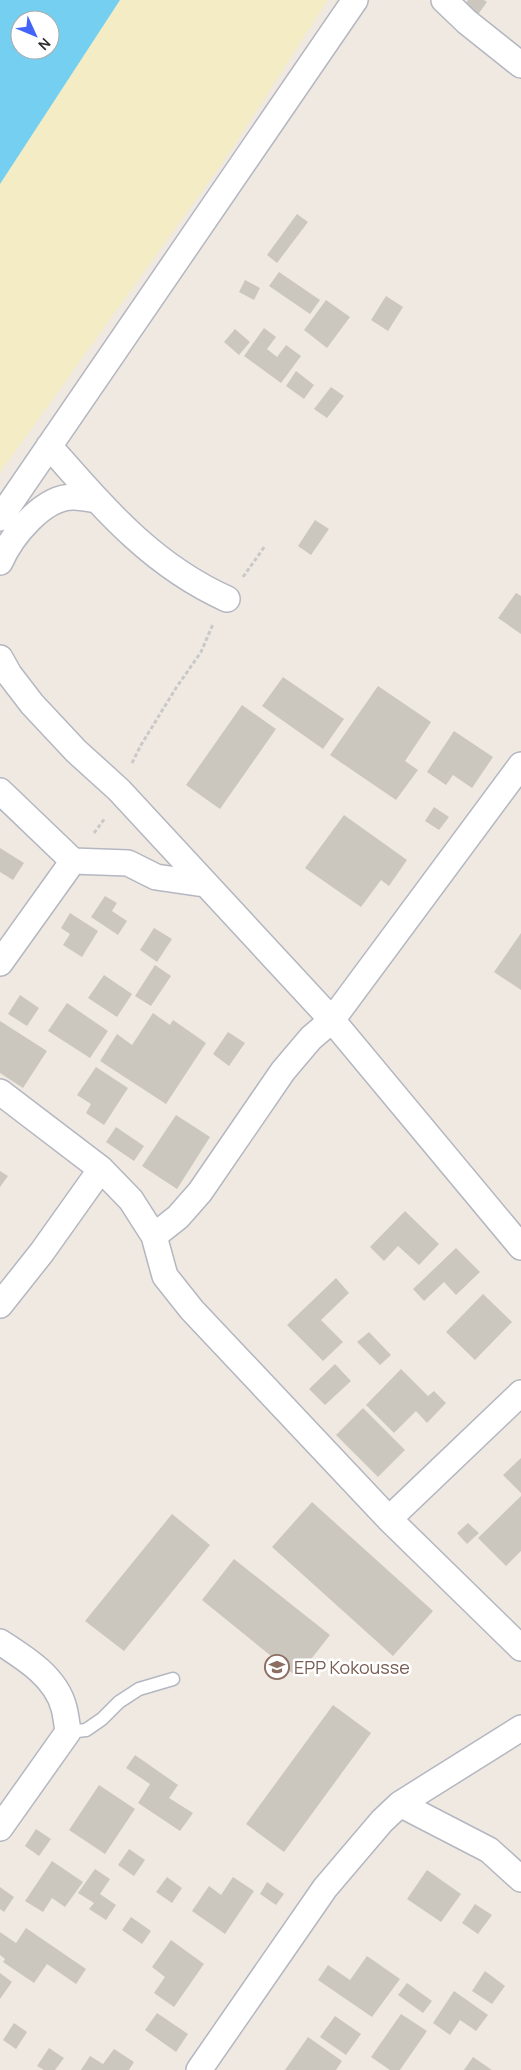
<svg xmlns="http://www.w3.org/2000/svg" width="521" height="2070" font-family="Manrope,sans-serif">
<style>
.sand{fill:#f3ecc5}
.water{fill:#75cff0;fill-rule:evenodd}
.building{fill:#cbc7bf}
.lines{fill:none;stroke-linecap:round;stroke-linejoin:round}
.lane-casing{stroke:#b4b7c1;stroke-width:15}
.street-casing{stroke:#b4b7c1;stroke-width:28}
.path{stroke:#c9c9c9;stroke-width:3;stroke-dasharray:4 2.5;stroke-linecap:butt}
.lane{stroke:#fff;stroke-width:12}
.street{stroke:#fff;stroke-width:25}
.labels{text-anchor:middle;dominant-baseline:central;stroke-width:5;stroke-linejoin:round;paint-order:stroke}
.education-label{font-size:18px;fill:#785e54;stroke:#fff;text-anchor:start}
</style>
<rect width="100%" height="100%" fill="#efe9e1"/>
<!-- sand -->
<path class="sand" d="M110 0H328L228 155 0 473V154Z"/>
<!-- water -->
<path class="water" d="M0 0H120L0 184ZM20 20H50V50H20Z"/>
<!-- building -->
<path class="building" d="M468 0H484L487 2 474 20 461 10Z
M297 214 308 222 277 263 267 255Z
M279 272 320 300 310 314 269 286Z
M245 280 260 288 254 300 239 292Z
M386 296 403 307 388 331 371 320Z
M326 300 350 317 327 348 304 330Z
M264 328 276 337 267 349 277 357 286 345 301 356 281 383 244 356Z
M235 329 250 342 239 355 224 342Z
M296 371 314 385 304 399 286 386Z
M331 387 344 396 327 418 314 409Z
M315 520 329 529 311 555 298 546Z
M516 593 521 596V634L498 618Z
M283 677 344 719 323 749 262 706Z
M378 686 431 722 405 761 418 770 396 800 330 755Z
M242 705 276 729 220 809 186 785Z
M454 731 493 757 472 788 453 775 446 785 427 772Z
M434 807 449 817 439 830 425 821Z
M344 815 407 860 389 886 381 880 361 907 305 868Z
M0 848 24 863 13 880 0 872Z
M105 896 117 903 112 911 127 921 118 935 91 917Z
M70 913 98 931 82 957 63 945 70 934 61 928Z
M154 928 172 939 157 962 140 950Z
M521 933V990L494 972Z
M155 965 171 976 151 1006 135 996Z
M104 975 132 994 117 1017 88 998Z
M20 995 39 1008 27 1026 8 1014Z
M67 1003 108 1031 90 1058 48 1031Z
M153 1013 170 1025 173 1020 206 1043 166 1104 100 1061 117 1034 132 1045Z
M0 1021 47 1051 23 1088 0 1073Z
M228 1032 245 1043 229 1066 213 1054Z
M96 1067 128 1088 104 1125 86 1113 91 1104 77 1095Z
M176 1115 210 1137 177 1189 142 1166Z
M116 1127 144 1146 134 1161 106 1142Z
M0 1171 8 1176 0 1187Z
M405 1211 439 1244 419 1265 398 1246 384 1261 370 1247Z
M456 1248 480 1272 456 1295 444 1282 424 1301 413 1289Z
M336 1278 349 1293 321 1320 343 1342 323 1361 287 1325Z
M483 1294 512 1322 475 1360 446 1332Z
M369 1332 391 1355 380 1365 357 1342Z
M335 1364 351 1381 325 1405 309 1389Z
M401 1369 428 1396 434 1391 446 1403 427 1423 416 1411 394 1433 366 1405Z
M363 1408 405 1450 378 1477 336 1435Z
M521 1458V1493L503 1475Z
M521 1496V1551L506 1566 478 1538Z
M312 1502 433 1611 393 1656 272 1547Z
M172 1514 210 1545 124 1651 85 1621Z
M468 1523 479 1533 467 1544 457 1533Z
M234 1559 330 1635 297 1677 202 1600Z
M333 1705 371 1733 284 1852 246 1824Z
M135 1755 178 1785 169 1798 193 1813 180 1831 138 1803 150 1784 126 1768Z
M99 1785 135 1809 105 1854 69 1830Z
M36 1829 51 1839 39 1856 25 1846Z
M129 1849 145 1860 134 1876 118 1865Z
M52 1861 83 1882 65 1907 52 1898 43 1912 25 1901Z
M95 1869 110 1879 100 1894 116 1905 106 1920 89 1909 94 1903 78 1893Z
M427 1870 461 1894 441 1922 407 1899Z
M167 1877 182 1888 172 1903 156 1892Z
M233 1877 254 1891 225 1934 192 1911 209 1886 221 1895Z
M267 1882 284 1894 276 1905 260 1894Z
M0 1887 14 1897 4 1912 0 1909Z
M475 1904 492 1915 478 1934 462 1923Z
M131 1917 151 1931 142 1944 122 1930Z
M26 1928 86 1969 76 1984 47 1964 34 1983 3 1962 5 1959 0 1955V1932L16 1943Z
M171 1940 204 1964 174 2007 154 1993 165 1977 152 1967Z
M367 1956 400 1979 372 2017 318 1980 328 1965 350 1980Z
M485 1971 505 1986 492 2004 472 1991Z
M0 1973 12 1982 0 1999Z
M407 1983 432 2001 423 2013 398 1995Z
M454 1991 488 2015 476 2031 460 2020 450 2035 433 2023Z
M157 2013 188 2034 176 2052 145 2030Z
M401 2014 427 2031 400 2070H390L371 2057Z
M335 2016 361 2034 346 2055 320 2037Z
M14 2023 27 2032 16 2049 3 2040Z
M308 2037 342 2061 336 2070H285Z
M49 2048 64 2058 55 2070H44L37 2066Z
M114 2049 134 2062 129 2070H81L90 2056 103 2064Z
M473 2057 492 2070H464Z"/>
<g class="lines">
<defs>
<path id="lane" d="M68 1732 86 1730 102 1719 119 1702 139 1689 173 1679"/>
<path id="street" d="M444 0 467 22 521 65
M49 446C104 508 150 564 227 599
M0 518 355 0
M0 562C11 537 43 496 74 497 81 497 90 499 97 500
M0 658 9 674 32 704 76 751 119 790 332 1020 521 1247
M0 791 73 861 128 863 156 877 204 884
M0 963 73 861
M0 1092 101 1169 131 1200 154 1236 165 1276 192 1310 389 1519 521 1648
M154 1236 178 1217 200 1192 283 1071 311 1038 332 1020 521 765
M0 1305 42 1252 101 1169
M389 1519 521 1393
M0 1642C25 1658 56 1677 64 1708 66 1716 67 1724 68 1732L0 1828
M400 1804 521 1728
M199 2070 325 1888 382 1821 400 1804 489 1850 521 1879"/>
</defs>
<!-- lane casing -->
<use href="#lane" class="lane-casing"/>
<!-- street casing -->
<use href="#street" class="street-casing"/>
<!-- path -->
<path class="path" d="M243 577 265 546
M132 763 141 745 176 688 201 652 213 624
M94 833 105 818"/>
<!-- lane -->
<use href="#lane" class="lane"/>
<!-- street -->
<use href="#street" class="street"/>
</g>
<!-- icons -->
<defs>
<symbol id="school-ring" viewBox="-11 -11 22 22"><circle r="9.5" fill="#fff" stroke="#8d6e63" stroke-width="1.5"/><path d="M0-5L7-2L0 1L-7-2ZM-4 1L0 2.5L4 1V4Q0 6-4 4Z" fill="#8d6e63"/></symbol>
</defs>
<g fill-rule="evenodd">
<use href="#school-ring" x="263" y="1653" width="28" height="28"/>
</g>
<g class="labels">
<!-- education labels -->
<g class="education-label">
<text x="294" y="1667">EPP Kokousse</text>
</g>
</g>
<!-- north arrow -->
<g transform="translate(35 35) rotate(134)"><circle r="24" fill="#ffffff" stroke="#ababab"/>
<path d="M0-4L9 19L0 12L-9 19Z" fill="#4264fb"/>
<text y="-8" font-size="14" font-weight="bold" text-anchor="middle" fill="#2e2e2e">N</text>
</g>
</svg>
